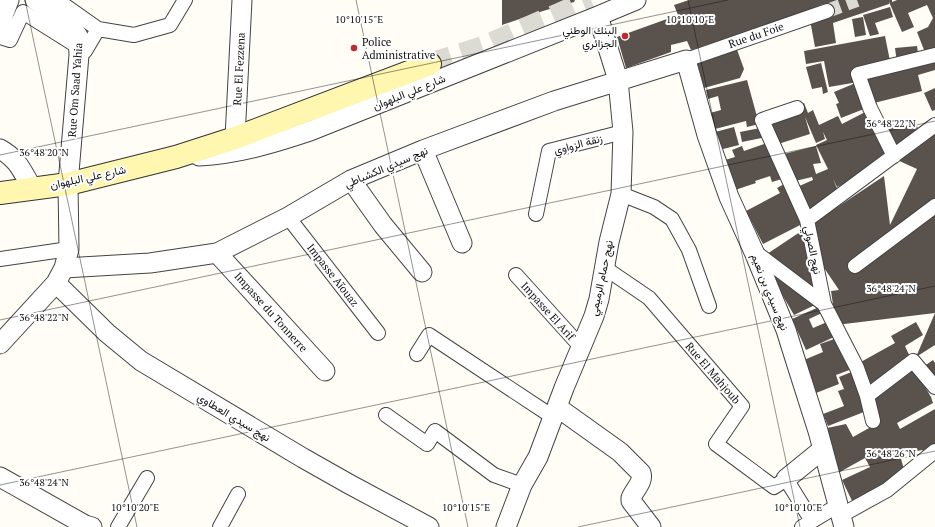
<svg xmlns="http://www.w3.org/2000/svg" width="935" height="527" font-family="'PT Serif',Vazirmatn,serif">
<style>
.building{fill:#5a524d}
.lines{fill:none;stroke-linecap:round;stroke-linejoin:round}
.pedestrian-tunnel{stroke:#dbdad3;stroke-width:14;stroke-dasharray:14 7;stroke-linecap:butt}
.secondary-tunnel{stroke:#dbdad3;stroke-width:22;stroke-dasharray:22 11;stroke-linecap:butt}
.pedestrian-casing{stroke:#444;stroke-width:16}
.minor-casing{stroke:#444;stroke-width:21}
.secondary-casing{stroke:#333;stroke-width:24}
.pedestrian{stroke:#fff;stroke-width:14}
.minor{stroke:#fff;stroke-width:19}
.secondary{stroke:#fff6b0;stroke-width:22}
.ticks{fill:none;stroke:#111;stroke-width:1;stroke-opacity:0.45}
.poi-dot{fill:#c4262e;stroke:#fff;stroke-width:1.5}
.labels{text-anchor:middle;dominant-baseline:central;stroke-width:4;stroke-linejoin:round;paint-order:stroke}
.poi-label{font-size:11px;fill:#111;stroke:#fff;text-anchor:end}
.street-label{font-size:11px;fill:#111;stroke:#fff}
.ticks-label{font-size:10px;text-anchor:middle;fill:#111;stroke:#fff;stroke-width:4;stroke-linejoin:round;paint-order:stroke}
</style>
<rect width="100%" height="100%" fill="#fffdf5"/>
<!-- building -->
<path class="building" d="M502 0H575L574 2 543 11 502 25Z
M689 0H892V2L897 0H935V51L926 55 917 32 928 27 933 18 927 5 908 13 914 27 902 32 889 2V4L833 23 836 43 815 47 810 20 829 16 823 4 807 12 691 50 687 41 671 45V52L626 68 617 37 678 15 674 5Z
M890 7 893 17 875 23 879 34 870 36 863 15Z
M863 17 866 35 855 37 852 19Z
M885 36 891 66 857 72 869 107 841 118 836 104 839 103 834 92 858 82 829 87 824 61 806 64 804 51Z
M917 46 919 60 897 63 895 48Z
M736 47 744 69 740 78 704 88 697 61Z
M935 58V70L918 75 922 91 870 104 863 76Z
M821 63 828 92 823 94 822 87 812 89 806 67Z
M747 80 759 124 747 127 746 121 715 129 710 113 721 110 718 96 708 99 706 90Z
M935 88V110L932 111 924 93Z
M804 103 808 113 813 110 819 125 838 116 842 124 871 109 893 155 935 127V345L916 357 935 313 836 325 831 291 839 290 810 247 817 304 794 315 761 258 884 176 890 225 917 169 895 159 837 187 833 179 841 198 809 212 797 187 813 180 812 177 791 182 784 154 816 146 821 163 813 164 816 174 828 169 816 145 827 140 823 132 825 139 816 143 805 117 810 134 778 144 771 121Z
M899 121 903 128 914 121 920 132 894 148 884 130Z
M734 127 739 145 719 150 715 132Z
M765 127 767 137 742 142 740 132Z
M773 141 785 178 772 182 770 176 755 181 756 183 735 190 725 160 735 157 732 150 742 146 744 151Z
M788 182 808 221 763 244 746 211 780 193 777 188Z
M819 307 822 313 809 319 813 328 827 322 834 337 806 350 792 319Z
M916 322 923 335 905 346 911 359 868 388 859 363 895 343 891 336Z
M840 337 852 369 836 375 839 384 816 393 804 360 823 352 820 344Z
M933 360 935 363V383L923 367Z
M915 369 931 397 933 403 897 423 900 429 935 409V446L924 452 922 450 900 455 905 473 854 505 842 480 870 467 865 458 838 473 827 428 846 424 853 437 878 423 869 397Z
M854 371 869 410 828 426 823 414 844 406 838 391 844 389 839 377Z"/>
<g class="lines">
<!-- pedestrian-tunnel -->
<path class="pedestrian-tunnel" d="M827 11 857 0"/>
<!-- secondary-tunnel -->
<path class="secondary-tunnel" d="M430 64 483 47 591 0"/>
<defs>
<path id="pedestrian" d="M98 29 134 35 170 25 185 0
M0 37 10 40 23 12 85 51 98 29 57 0
M686 60 827 11
M797 108 762 120 807 220
M894 156 870 108 858 74 935 55
M621 194 654 207 672 219 689 250 709 306
M536 214 549 151 623 132
M288 217 378 333
M755 252 824 304 807 220 935 125
M0 259 69 249
M855 266 935 206
M605 268 649 298 742 406 716 444 774 487 786 479 812 521
M516 275 581 347
M824 304 857 368 867 396 873 421
M417 354 429 335 553 417
M867 396 913 361 935 387
M386 415 427 444 435 431 494 475 522 485
M840 516 887 490 935 451
M118 527 147 478
M220 527 238 494
M802 527 837 506"/>
<path id="minor" d="M0 30 4 13 9 0
M235 138 242 0
M0 149C18 159 22 171 32 188
M423 150 462 243
M199 156C238 154 274 143 310 131L598 16 636 0
M351 180 383 225 422 272
M217 253 325 371
M64 268 150 263 217 253 288 217 351 180 423 150 554 101 686 60 707 135 729 197 754 252 786 330 796 362 818 431 844 527
M56 283 107 333 141 361 303 458 349 484 429 527
M0 344 56 283 64 268 69 249 68 184 79 55 78 36 72 28 35 0
M557 407 620 452 641 473C644 482 634 490 631 498V501L651 527
M0 477 85 525 92 527
M786 479 823 449
M506 527 522 485 538 457 564 388 594 316 599 299 609 242 621 194 623 132 618 80 598 16"/>
<path id="secondary" d="M0 193 68 184 176 157 235 138 430 64"/>
</defs>
<!-- pedestrian casing -->
<use href="#pedestrian" class="pedestrian-casing"/>
<!-- minor casing -->
<use href="#minor" class="minor-casing"/>
<!-- secondary casing -->
<use href="#secondary" class="secondary-casing"/>
<!-- pedestrian -->
<use href="#pedestrian" class="pedestrian"/>
<!-- minor -->
<use href="#minor" class="minor"/>
<!-- secondary -->
<use href="#secondary" class="secondary"/>
</g>
<!-- ticks -->
<path class="ticks" d="M25 0 137 527M356 0 468 527M688 0 800 527M0 155 728 0M0 320 935 121M0 485 935 286M578 527 935 451"/>
<!-- markers -->
<g class="poi-dot">
<circle cx="625" cy="36" r="4"/>
<circle cx="354" cy="48" r="4"/>
</g>
<g class="labels">
<!-- poi labels -->
<g class="poi-label">
<text x="617" y="30">البنك الوطني<tspan x="617" dy="13">الجزائري</tspan></text>
<text x="362" y="42" text-anchor="start">Police<tspan x="362" dy="13">Administrative</tspan></text>
</g>
<!-- street labels -->
<g class="street-label">
<text transform="translate(756 35) rotate(-19)">Rue du Foie</text>
<text transform="translate(239 69) rotate(-87)">Rue El Fezzena</text>
<text transform="translate(75 90) rotate(-86)">Rue Om Saad Yahia</text>
<text transform="translate(409 92) rotate(-22)">شارع علي البلهوان</text>
<text transform="translate(578 144) rotate(-15)">زنقة الزواوي</text>
<text transform="translate(386 167) rotate(-23)">نهج سيدي الكشباطي</text>
<text transform="translate(88 177) rotate(-12)">شارع علي البلهوان</text>
<text transform="translate(813 250) rotate(78)">نهج الصولي</text>
<text transform="translate(333 275) rotate(52)">Impasse Aĩouaz</text>
<text transform="translate(601 278) rotate(-78)">نهج حمام الرميمي</text>
<text transform="translate(770 292) rotate(68)">نهج سيدي بن نعيم</text>
<text transform="translate(548 311) rotate(48)">Impasse El Arif</text>
<text transform="translate(271 312) rotate(48)">Impasse du Tonnerre</text>
<text transform="translate(713 373) rotate(49)">Rue El Mahjoub</text>
<text transform="translate(234 417) rotate(31)">نهج سيدي العطاوي</text>
</g>
</g>
<g class="ticks-label">
<text x="359" y="23">10°10'15"E</text>
<text x="690" y="23">10°10'10"E</text>
<text x="891" y="127">36°48'22"N</text>
<text x="44" y="156">36°48'20"N</text>
<text x="891" y="292">36°48'24"N</text>
<text x="44" y="321">36°48'22"N</text>
<text x="891" y="457">36°48'26"N</text>
<text x="44" y="486">36°48'24"N</text>
<text x="135" y="511">10°10'20"E</text>
<text x="466" y="511">10°10'15"E</text>
<text x="798" y="511">10°10'10"E</text>
</g>
</svg>
